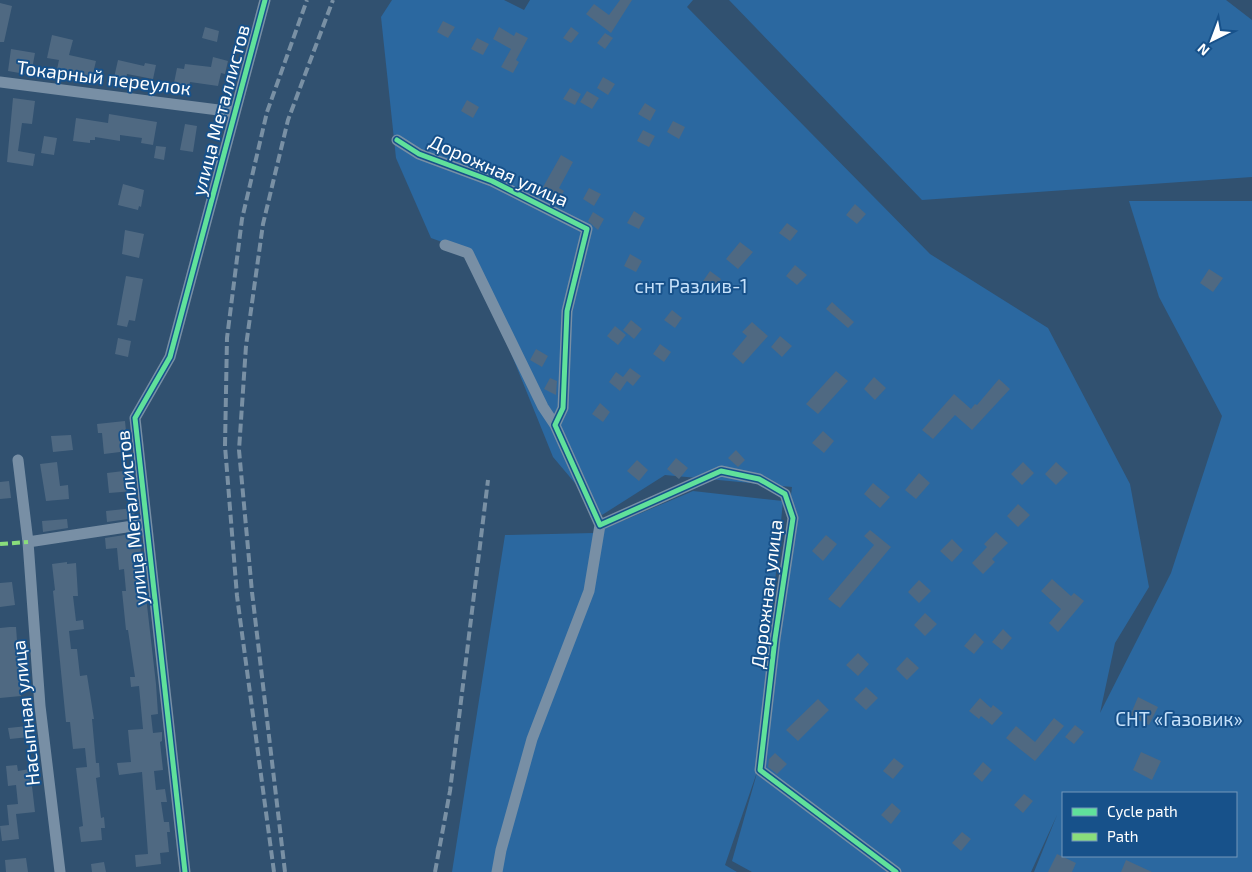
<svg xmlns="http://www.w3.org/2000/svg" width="1252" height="872" font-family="'Exo 2',sans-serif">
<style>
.green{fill:#2b68a0;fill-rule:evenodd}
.building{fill:#4f6982}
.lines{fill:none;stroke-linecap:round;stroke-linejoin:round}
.minor{stroke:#788fa5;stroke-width:11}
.rail{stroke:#7990a4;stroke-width:4;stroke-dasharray:9 4;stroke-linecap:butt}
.quiet{stroke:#8add7b;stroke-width:4;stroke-dasharray:8 4;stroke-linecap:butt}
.cycleway-casing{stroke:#17518a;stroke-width:8}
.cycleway{stroke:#60e19b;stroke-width:5}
.labels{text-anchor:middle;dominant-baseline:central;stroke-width:4;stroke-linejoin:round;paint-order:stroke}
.street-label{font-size:19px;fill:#fff;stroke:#17518a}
.park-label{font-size:19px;fill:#c6e1fa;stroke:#17518a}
</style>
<rect width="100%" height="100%" fill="#315170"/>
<!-- green -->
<path class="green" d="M392 0H504L524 10 530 0H693L687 7 930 254 1048 328 1130 484 1149 587 1115 643 1100 713 1171 573 1222 416 1159 297 1129 201H1252V872H1034L1057 815 1031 872H752L732 861 757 773 792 487 665 475 602 515 553 457 470 252 431 238 396 158 381 17ZM1063 793H1236V856H1063Z
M729 0H1226L1252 20V177L922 200Z
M693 491 783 501 756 775 725 865 737 872H452L505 535 594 533Z"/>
<!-- building -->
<path class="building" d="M620 0H632L611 33 586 14 594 4 609 15Z
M0 3 12 6 4 42H0Z
M443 21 455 27 448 38 437 32Z
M205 27 219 31 217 42 202 38Z
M499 27 514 36 516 32 528 38 516 60 519 62 513 73 501 67 511 49 493 39Z
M571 27 579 33 571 43 563 38Z
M605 33 613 38 605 49 597 43Z
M52 35 73 40 69 55 96 61 91 82 56 74 59 60 47 58Z
M477 38 489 44 483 55 471 49Z
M11 49 35 53 31 75 8 71Z
M213 57 228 61 225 74 221 73 218 86 190 82 189 86 174 83 177 68 184 69 185 64 211 67Z
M118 60 144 66 145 63 156 65 153 79 127 74 125 84 113 82Z
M603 77 615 84 608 95 597 88Z
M570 88 581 94 575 105 563 99Z
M587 91 599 98 592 109 580 102Z
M13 98 35 101 32 124 22 123 18 151 35 154 33 166 7 162Z
M467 100 479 107 473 118 461 111Z
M645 103 656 110 650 121 638 114Z
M109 114 157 122 153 145 141 143 142 138 120 135V141L95 137V140H90V143L73 141 76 118 108 123Z
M673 121 685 127 679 139 667 132Z
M185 124 197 126 193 152 180 150Z
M643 130 655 136 649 147 637 141Z
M44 136 57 138 54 155 41 153Z
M156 146 166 147 164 160 154 158Z
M456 148 468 155 464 162 451 158Z
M561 155 573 162 559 188 564 191 556 205 538 196Z
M123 184 144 190 141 207 139 206 138 210 118 205Z
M589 188 601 194 594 206 583 199Z
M855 204 866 214 857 224 846 215Z
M634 211 645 218 639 229 627 223Z
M593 212 604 219 598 230 588 221Z
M787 223 798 231 790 241 779 233Z
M125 230 144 234 139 258 122 254Z
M740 242 753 252 738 269 726 259Z
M630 254 642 261 636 272 624 266Z
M795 265 807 275 797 285 786 276Z
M1209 269 1223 278 1213 292 1200 283Z
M710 271 721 279 714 289 703 281Z
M126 276 143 279 135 321 129 320 127 327 117 325Z
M832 302 854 322 848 328 826 309Z
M672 310 682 318 675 328 664 320Z
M631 320 642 329 634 339 623 330Z
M752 322 768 336 743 364 732 354 747 336 742 332Z
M615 326 626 335 618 345 607 336Z
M780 336 792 346 782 357 771 347Z
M118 338 131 341 128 357 115 354Z
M660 344 671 352 664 362 653 354Z
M536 349 548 356 542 367 530 360Z
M630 368 641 376 633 386 627 381 620 391 609 382 616 372 623 377Z
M836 371 848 381 818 414 806 404Z
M874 377 886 388 875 400 864 389Z
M550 378 557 381 556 395 544 389Z
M999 379 1010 389 972 430 955 415 933 439 922 430 954 394 971 409 975 404 977 405Z
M600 403 610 412 603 422 592 414Z
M125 421 128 451 104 454 102 433H98L97 424Z
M823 431 834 441 824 453 812 443Z
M71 435 73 450 53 452 51 436Z
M736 450 745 460 738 467 728 458Z
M676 458 688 468 679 479 667 469Z
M637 460 648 470 639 481 627 471Z
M57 462 60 486 68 485 69 499 46 501 40 464Z
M1023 462 1034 473 1022 485 1011 474Z
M1056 462 1068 473 1056 485 1045 474Z
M132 470 134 491 109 493 107 473Z
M919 473 930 483 916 499 905 490Z
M9 481 11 498 0 499V482Z
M873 483 890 497 880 508 864 494Z
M1018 504 1030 515 1018 527 1007 516Z
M134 508 135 518 107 522 106 511Z
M67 519 68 528 43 532 42 521Z
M870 530 891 547 840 608 828 599 874 545 864 536Z
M996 532 1008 543 992 559 995 562 983 574 972 563 987 547 984 544Z
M137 533 139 535 156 684 158 714 151 715 153 733 162 732V741L160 742 163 770 154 771 156 790 165 789 167 802H161L164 822H169L170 832H167L169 852 160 853 161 864 136 867 135 855 148 854 142 772 119 775 117 763 131 762 128 730 143 729 139 686 131 687 130 677H135L128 630H126L122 591H126L124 569 119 570 117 548 106 549 105 538Z
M826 535 837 544 823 561 812 551Z
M952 539 963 550 952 562 940 551Z
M67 562V564L76 563 78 596H73L76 621 83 620 84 629 69 631 71 649H77L80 676 87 675 94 719H92L96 763H99L100 777 96 778 101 818 104 817 105 828H101L102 840 81 842 79 827 83 826 76 768 87 767 85 748 73 749 70 722H66L53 591 55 590 52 564Z
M1052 579 1071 596 1074 593 1084 601 1058 632 1049 623 1061 609 1041 591Z
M919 580 931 591 919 603 908 592Z
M12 582 15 605 0 607V583Z
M925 613 937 624 925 636 914 625Z
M10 627H16L21 696 0 698V628Z
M1003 629 1012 638 1002 650 992 642Z
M975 633 984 642 974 654 964 646Z
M858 653 869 664 858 676 846 665Z
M907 657 919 668 907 680 896 669Z
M866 687 878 698 866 710 854 699Z
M1138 697 1158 707 1149 725 1130 716Z
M980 698 991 708 993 705 1003 713 992 725 981 716 979 719 969 711Z
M818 699 829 710 798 741 786 730Z
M1054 718 1064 726 1035 761 1006 738 1016 726 1035 742Z
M1075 725 1084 732 1074 744 1065 737Z
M28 726 29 737 10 739 8 728Z
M1141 752 1161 761 1152 780 1133 770Z
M775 753 787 764 777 774 768 767 769 759Z
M894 758 904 766 893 779 883 771Z
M983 762 992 770 982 782 973 774Z
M17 765 18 771 30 769 35 812 16 814 19 839 2 841 0 826 9 825 7 805 18 804 16 785 8 786 6 766Z
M1024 794 1033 801 1023 813 1014 805Z
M892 803 901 811 891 824 881 815Z
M962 832 971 839 961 851 952 843Z
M1057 854 1076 863 1072 872H1048Z
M26 858 28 872H6L5 860Z
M1126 860 1152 872H1121Z
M104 862 106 872H92L91 864Z"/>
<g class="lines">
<!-- minor -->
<path class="minor" d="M0 82 234 112
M397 140 419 154 492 181 587 229 567 311 563 408 555 425 600 525 721 471 759 479 785 494 793 518 775 639 760 770 896 872
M445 245 468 253 543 407 555 425
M18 460 28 542 40 706 60 872
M28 542 146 524
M185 872 135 418 170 357 265 0
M497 872 501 850 532 739 589 591 600 525"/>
<!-- rail -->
<path class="rail" d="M274 872 237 596 225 446 227 338 242 219 267 112 307 0
M285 872 252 592 239 450 246 346 263 224 288 120 333 0
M435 872 450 791 488 480"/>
<!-- quiet -->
<path class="quiet" d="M0 544 28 542"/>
<defs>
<path id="cycleway" d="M397 140 419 154 492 181 587 229 567 311 563 408 555 425 600 525 721 471 759 479 785 494 793 518 775 639 760 770 896 872
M185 872 135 418 170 357 265 0"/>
</defs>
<!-- cycleway casing -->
<use href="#cycleway" class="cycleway-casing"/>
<!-- cycleway -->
<use href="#cycleway" class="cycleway"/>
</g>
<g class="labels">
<!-- street labels -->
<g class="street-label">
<text transform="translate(104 77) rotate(7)">Токарный переулок</text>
<text transform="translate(220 110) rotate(-75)">улица Металлистов</text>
<text transform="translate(499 170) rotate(24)">Дорожная улица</text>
<text transform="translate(131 518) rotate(-96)">улица Металлистов</text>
<text transform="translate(766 594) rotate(-83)">Дорожная улица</text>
<text transform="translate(25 713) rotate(-96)">Насыпная улица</text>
</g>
<!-- park labels -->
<g class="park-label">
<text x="691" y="285">снт Разлив-1</text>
<text x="1179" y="718">СНТ «Газовик»</text>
</g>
</g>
<!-- legend -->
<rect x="1062" y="792" width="175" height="65" fill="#17518a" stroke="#7497b9"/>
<rect x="1072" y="808" width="25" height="8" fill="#60e19b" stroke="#7497b9"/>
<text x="1107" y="817" font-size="15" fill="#ffffff">Cycle path</text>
<rect x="1072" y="833" width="25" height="8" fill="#8add7b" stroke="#7497b9"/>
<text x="1107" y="842" font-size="15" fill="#ffffff">Path</text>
<!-- north arrow -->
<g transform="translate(1212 40) rotate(222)" stroke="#17518a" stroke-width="4" paint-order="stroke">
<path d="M0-4L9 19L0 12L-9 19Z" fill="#ffffff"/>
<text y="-8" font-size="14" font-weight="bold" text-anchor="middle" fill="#ffffff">N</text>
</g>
</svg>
